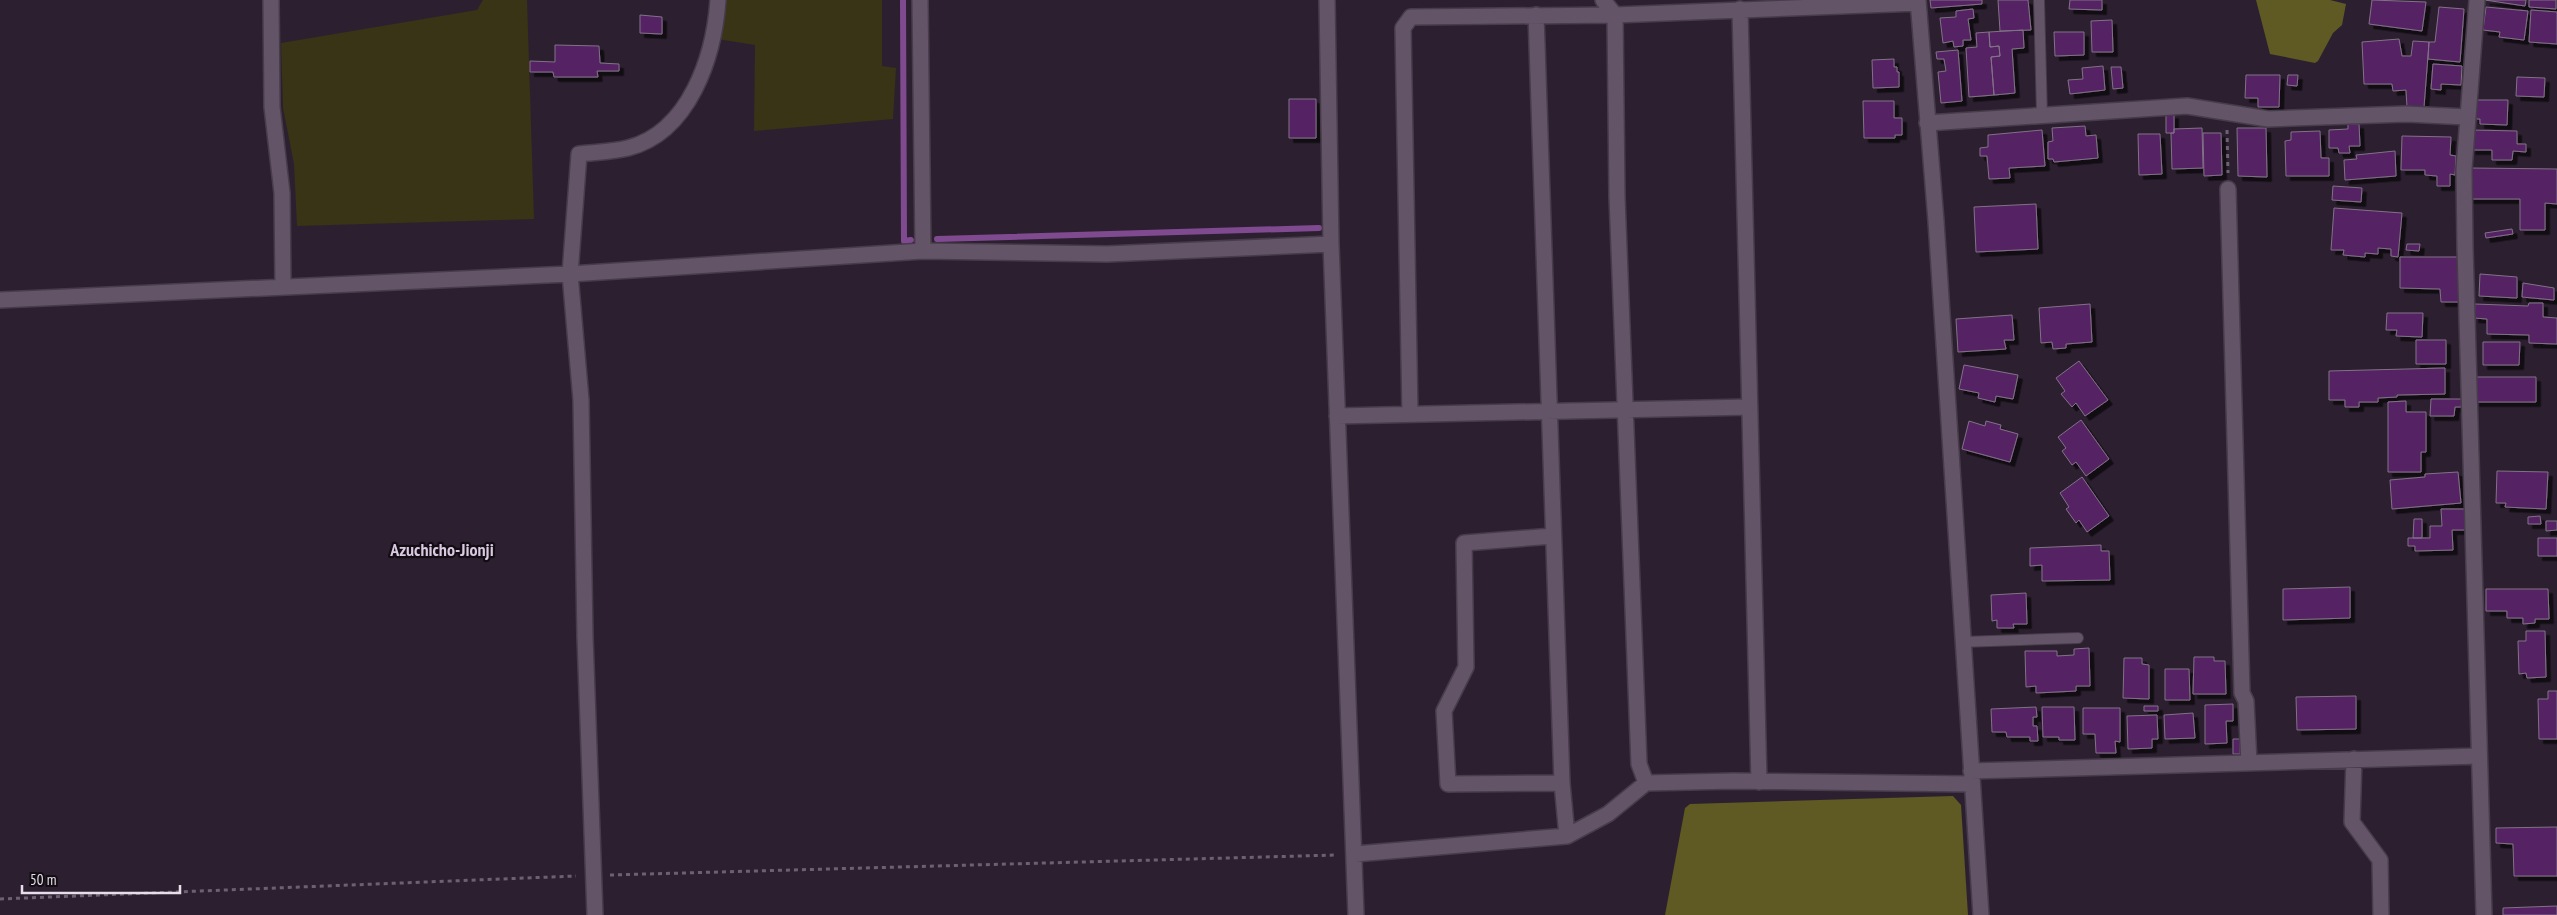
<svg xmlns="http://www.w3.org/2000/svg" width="2557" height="915" font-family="'PT Sans Narrow',sans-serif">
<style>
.green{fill:#383415}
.forest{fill:#5f5924}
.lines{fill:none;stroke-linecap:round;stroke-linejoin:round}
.stream{stroke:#804a90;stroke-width:6}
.building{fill:#552164;stroke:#817286;filter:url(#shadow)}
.lane-casing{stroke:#473c4a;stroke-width:12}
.street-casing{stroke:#473c4a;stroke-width:18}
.path{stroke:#6c6170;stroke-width:3;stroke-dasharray:4 4;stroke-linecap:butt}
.lane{stroke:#635468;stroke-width:10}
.street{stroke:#635468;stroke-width:15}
.labels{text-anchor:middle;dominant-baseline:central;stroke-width:4.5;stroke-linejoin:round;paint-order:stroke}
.quarter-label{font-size:18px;font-weight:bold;fill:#dac9e0;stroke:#120c13}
</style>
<defs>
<filter id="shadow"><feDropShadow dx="4.5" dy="4.5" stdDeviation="0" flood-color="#0009"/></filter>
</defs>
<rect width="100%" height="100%" fill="#2c2030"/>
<!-- green -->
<path class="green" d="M483 0H527L534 219 297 226 294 164 283 108 281 43 477 10Z
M721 0H882V66L896 68 893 119 754 131 755 45 717 39Z"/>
<!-- forest -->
<path class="forest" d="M2256 0H2330L2346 4 2342 25 2333 33 2318 61 2315 63 2270 54Z
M1953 796 1961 805 1968 915H1665L1685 808 1690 804Z"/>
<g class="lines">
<!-- stream -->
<path class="stream" d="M903 0 904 241 911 240
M937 239 1319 228"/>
</g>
<!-- building -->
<path class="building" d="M1930 0H1982V4L1931 8Z
M1998 0H2028L2031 30 2000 31Z
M2070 0H2102V10L2069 9Z
M2372 0 2426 2 2422 31 2369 24Z
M2485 0H2526L2525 6Z
M2529 0H2556V9L2529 7Z
M2439 7 2464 9 2460 62 2428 59 2429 42H2435Z
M2486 7 2528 11 2524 40 2499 37 2500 32 2483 30Z
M1973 9 1974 18 1968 19 1971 40H1963V46L1954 47 1953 41 1943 43 1940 18 1956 17V11Z
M2531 10 2557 12V44L2529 42Z
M640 15 662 17V34L640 33Z
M2112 20 2113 52H2092L2091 21Z
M2023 30 2024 48 2012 49 2015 93 1994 95 1991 57 2000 56 1999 46 1990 47 1989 32Z
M1989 32 1990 47 1999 46 2000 56 1991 57 1994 95 1969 97 1966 48 1977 47 1976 33Z
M2054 32H2084V55L2055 56Z
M2399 39 2402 56H2411L2413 41 2429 42 2424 107H2407L2406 90 2393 91 2392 84H2364L2362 42Z
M555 45 599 46 600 63 619 64V71H597L598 77H554L553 72H530V61L555 62Z
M1958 50 1962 101 1941 103 1938 72 1946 71 1944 59H1937L1936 52Z
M1894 59V67H1897V72H1899V87L1873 88 1872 60Z
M2433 64 2462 66 2461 85 2441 84V90L2431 89Z
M2103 66 2105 90 2070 94 2068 80 2083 79 2082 68Z
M2111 67H2121L2123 88 2113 89Z
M2246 75H2280L2279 107H2258V98H2245Z
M2288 75H2298L2297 86 2287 85Z
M2517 77 2545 78 2544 97 2516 96Z
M1289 99H1316V138H1289Z
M2475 100H2508L2507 125 2480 124V119H2474Z
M1863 101H1894V118H1902V135H1895V138H1864Z
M2174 114V133H2166V115Z
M2348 124H2359L2360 146H2349L2350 153H2339L2338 148H2329V130L2348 129Z
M2085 126 2086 136 2096 135 2098 158 2054 162 2053 159H2048V142L2053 141 2052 128Z
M2202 128 2203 168 2172 169 2171 133H2174V129Z
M2237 128H2266L2267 177 2238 176Z
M2042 130 2045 166 2009 168 2010 178 1989 179 1987 156H1980V148L1988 147V135Z
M2472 130 2517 131V144H2526V152L2513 151 2512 160H2492V150H2471Z
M2320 131 2321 158H2329V176H2286L2285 141 2291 140V132Z
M2203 133H2221L2222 175 2204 176Z
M2138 134H2160L2162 174 2139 175Z
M2402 136 2451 137 2450 155 2456 156 2455 175 2450 174V186H2437V176L2425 175V170H2401Z
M2395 151 2396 176 2345 180 2344 160 2357 159 2356 155Z
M2470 168 2557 169V204L2545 203V230H2520V199H2469Z
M2333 186 2362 188 2361 202 2332 200Z
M2036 204 2038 249 1976 252 1974 207Z
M2334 208 2402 213 2398 257 2391 256V249L2378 248V254L2365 253V257L2343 255 2344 250H2331Z
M2512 229 2513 234 2486 238 2485 233Z
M2407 244H2420L2419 251 2406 250Z
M2400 257H2458L2459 302H2441L2440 289 2400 288Z
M2480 274 2517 277V298L2479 296Z
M2523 283 2554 288V300L2522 297Z
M2529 303H2543V317L2557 318V344L2529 343V335L2487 334V319L2474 318 2475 304 2528 306Z
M2090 304 2092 342 2066 344V348L2053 349 2052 342 2041 343 2039 308Z
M2387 313H2423L2422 337 2396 336 2397 330H2386Z
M2012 315 2014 340H2004L2006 349 1958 352 1956 319Z
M2416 340H2446V364H2416Z
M2483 342H2520L2519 365H2483Z
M2079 361 2108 400 2085 416 2076 403 2072 407 2061 394 2065 391 2056 378Z
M1964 365 2018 375 2013 399 1996 396 1995 402 1978 398 1979 393 1959 389Z
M2445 368V394L2397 395V397L2378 398V402H2359V407H2345V400H2329V371Z
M2475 377H2536V402H2475Z
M2431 399H2462L2461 407H2455L2454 416H2430Z
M2406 401V412H2426V452H2421V472H2388V402Z
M2081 420 2109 459 2086 476 2076 462 2072 465 2062 451 2066 448 2058 437Z
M1969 421 1985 426 1986 421 2001 425 2000 429 2018 434 2010 462 1962 449Z
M2497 471 2548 472 2546 509 2505 507 2506 503H2496Z
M2458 472 2461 503 2392 509 2390 480 2425 477V474Z
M2082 477 2109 516 2087 532 2079 520 2076 523 2066 509 2069 507 2060 493Z
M2441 509H2465V530H2452L2453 550 2415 551V546H2408V538H2430V526H2442Z
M2540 516 2541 524H2528V517Z
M2414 519H2422V538H2413Z
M2546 521H2557V530L2546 531Z
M2538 538H2557V556H2538Z
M2101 545V551H2109L2110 580 2042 581V565L2030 566V548Z
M2350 587V618L2283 620V589Z
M2486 589H2548L2549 619H2535V623L2523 624V618H2507V611H2486Z
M2026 593 2027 624H2013L2014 628H1997V620L1992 621 1991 595Z
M2526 631H2545L2546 677 2527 678 2526 673 2519 674 2518 641H2526Z
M2089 648 2090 686H2076V691L2036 693V686L2026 687 2025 651H2057V656L2074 655V649Z
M2194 657H2214V661H2225L2226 694H2193Z
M2124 658H2142V664L2149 665V699L2123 698Z
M2165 669H2189L2190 700H2165Z
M2548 691H2557V739H2539L2538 699H2548Z
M2356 696V729L2297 730 2296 697Z
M2233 704V721H2226L2227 743 2205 744V705Z
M2144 706H2158V711H2144Z
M2036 707 2037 717H2033V726H2037L2038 741H2030V737H2007L2006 732H1992L1991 709Z
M2042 707H2074L2075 740H2059V737H2043Z
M2083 708H2120V742L2115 741 2116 753H2096L2095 734H2083Z
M2193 713 2195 738 2165 739 2164 715Z
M2157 715 2158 739H2152V748L2128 749 2127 716Z
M2233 739H2240V754H2233Z
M2557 827V876H2514L2513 844 2496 843V828Z
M2557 906V915H2503V908Z"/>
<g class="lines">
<defs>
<path id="lane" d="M2039 0 2042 116
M1962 642 2078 638"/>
<path id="street" d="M271 0 272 107 282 193 283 287
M920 0 923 251
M1327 0 1331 244 1356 915
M1603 0 1615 15 1617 197 1639 764 1646 783
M1918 0 1936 221 1981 915
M2477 0 2464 169 2465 247 2484 915
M1740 9 1759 782
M1536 15 1562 783 1567 836
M1927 123 2187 106 2268 119 2406 114 2467 117
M2228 189 2242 693 2246 701 2249 763
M0 300 570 274 923 251 1107 254 1331 244
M1410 414 1403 28 1411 17 1615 15 1918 3
M1337 416 1749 407
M1553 536 1464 543 1466 667 1444 711 1448 784 1562 783
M2354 759 2352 822 2380 860 2381 915
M1971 771 2479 756
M1355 854 1567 836 1608 814 1646 783 1733 781 1972 784
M595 915 585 637 581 400 570 274 579 154C595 152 612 152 628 148 690 132 714 56 718 0"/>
</defs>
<!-- lane casing -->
<use href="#lane" class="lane-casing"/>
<!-- street casing -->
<use href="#street" class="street-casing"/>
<!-- path -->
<path class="path" d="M2227 130 2228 173
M610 875 1336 855
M0 899 576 876"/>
<!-- lane -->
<use href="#lane" class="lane"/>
<!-- street -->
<use href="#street" class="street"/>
</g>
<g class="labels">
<!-- quarter labels -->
<g class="quarter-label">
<text x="442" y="549">Azuchicho-Jionji</text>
</g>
</g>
<!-- scale -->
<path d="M22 885v8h158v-8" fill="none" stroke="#e7deea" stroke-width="2.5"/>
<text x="30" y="885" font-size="15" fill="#e7deea" stroke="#120c13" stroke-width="4" paint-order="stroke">50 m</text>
</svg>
